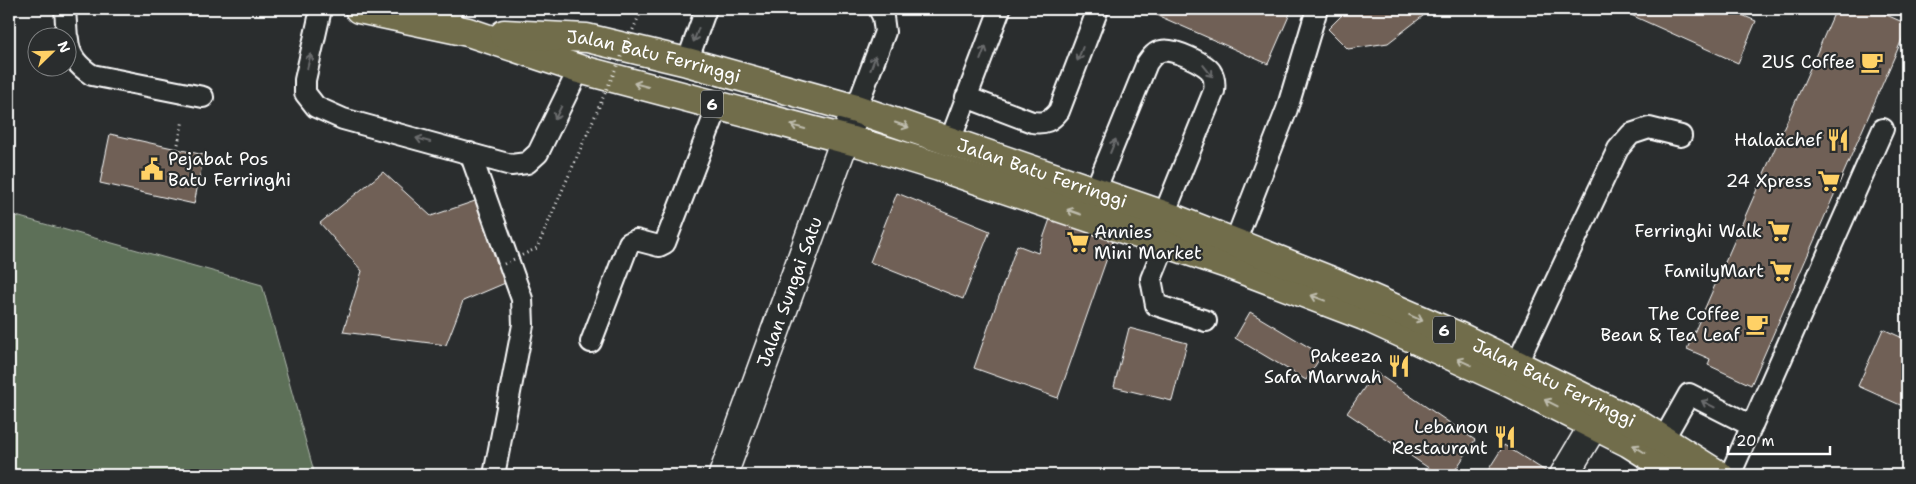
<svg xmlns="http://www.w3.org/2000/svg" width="1916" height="484" font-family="'Shantell Sans',sans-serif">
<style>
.green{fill:#5d6f59;stroke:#aeb7ac}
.building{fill:#6f6156;stroke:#fff}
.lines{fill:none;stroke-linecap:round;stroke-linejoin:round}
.service-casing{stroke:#fff;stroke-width:24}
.minor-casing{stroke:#fff;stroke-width:31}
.tertiary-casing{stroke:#fff;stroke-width:31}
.primary-casing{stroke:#fff;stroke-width:31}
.path{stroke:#fff;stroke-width:3;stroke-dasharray:1 4;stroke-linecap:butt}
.service{stroke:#2a2d2e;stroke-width:20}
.minor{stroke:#2a2d2e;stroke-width:28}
.tertiary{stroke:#2a2d2e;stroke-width:28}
.primary{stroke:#716d4b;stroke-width:28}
.path-bridge{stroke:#fff;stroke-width:3;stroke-dasharray:1 4;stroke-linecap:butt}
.oneway{stroke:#6a6c6d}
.oneway2{stroke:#bfbdae}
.labels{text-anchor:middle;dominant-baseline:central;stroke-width:4.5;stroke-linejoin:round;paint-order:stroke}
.shield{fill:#2a2d2e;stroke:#bfc0c0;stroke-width:1}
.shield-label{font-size:16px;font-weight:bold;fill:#fff}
.street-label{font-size:18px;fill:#fff;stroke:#2a2d2e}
.poi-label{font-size:18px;fill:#fff;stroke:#2a2d2e;text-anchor:end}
</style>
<rect width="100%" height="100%" fill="#2a2d2e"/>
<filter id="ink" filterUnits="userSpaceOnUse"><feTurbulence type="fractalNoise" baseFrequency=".02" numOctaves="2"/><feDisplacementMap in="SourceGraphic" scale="10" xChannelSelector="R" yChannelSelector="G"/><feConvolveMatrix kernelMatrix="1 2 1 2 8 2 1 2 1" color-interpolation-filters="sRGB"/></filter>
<g filter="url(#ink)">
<!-- green -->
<path class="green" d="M9 214 262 285 315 475H9Z"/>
<!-- building -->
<path class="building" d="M1143 9H1292L1268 64Z
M1348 9H1432L1388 43 1348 49 1328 29Z
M1634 9H1728L1756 21 1738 63 1631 15Z
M1836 9H1873L1907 24V28L1751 385 1708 365 1710 359 1687 349Z
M110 134 204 155 194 204 100 183Z
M383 172 431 216 481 199 510 281 463 301 446 345 343 332 362 271 320 223Z
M897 193 990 231 963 299 870 262Z
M1050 219 1113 241 1058 398 974 368 1017 245 1038 253Z
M1250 312 1322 355 1306 380 1235 338Z
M1129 328 1187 343 1172 401 1114 387Z
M1883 329 1907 340V408L1858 386Z
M1375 372 1475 440 1452 475H1439L1347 413Z
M1504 445 1547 472 1545 475H1485Z"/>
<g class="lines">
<defs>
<path id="service" d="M65 9 67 38
M321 9 305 80V93L316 107 343 119 511 165 527 163 538 153 579 69
M448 28 452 9
M68 39C69 56 78 66 92 75L203 97
M687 62 706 9
M966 97 1032 122C1045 124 1051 121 1059 111L1098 9
M856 109 885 32 883 17 879 9
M950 141 1000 9
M470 153 522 299 523 325 494 475
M1095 191 1147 63C1151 57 1155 52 1162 51 1172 48 1206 63 1211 72 1215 78 1215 84 1214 91L1159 227
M1170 232 1151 279 1156 305 1206 321
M1230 255 1287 109 1317 9
M591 342 629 243 636 240 659 246 665 243 718 106
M1511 376 1618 149 1631 134 1649 128 1681 136
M1663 440 1689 394 1752 426
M1730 475 1883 129"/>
<path id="minor" d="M1564 475 1604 408"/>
<g id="tertiary">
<path id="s1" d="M723 475 856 109"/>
</g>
<g id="primary">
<path d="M359 9 468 32 579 69 860 143 939 167 1227 264 1364 316 1508 382 1629 443 1680 475"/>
<path id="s2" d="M504 34 587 38 687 62 856 109 1175 219 1334 282 1458 336 1638 424 1719 475"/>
</g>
</defs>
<!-- service casing -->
<use href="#service" class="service-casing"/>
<!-- minor casing -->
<use href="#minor" class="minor-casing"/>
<!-- tertiary casing -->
<use href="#tertiary" class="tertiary-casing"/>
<!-- primary casing -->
<use href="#primary" class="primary-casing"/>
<!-- path -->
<path class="path" d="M177 149 183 120"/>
<!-- service -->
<use href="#service" class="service"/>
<!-- minor -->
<use href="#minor" class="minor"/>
<!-- tertiary -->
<use href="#tertiary" class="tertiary"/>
<!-- primary -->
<use href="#primary" class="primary"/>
<!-- path-bridge -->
<path class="path-bridge" d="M504 264 537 248 642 9"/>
</g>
<!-- one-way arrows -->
<defs><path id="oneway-shaft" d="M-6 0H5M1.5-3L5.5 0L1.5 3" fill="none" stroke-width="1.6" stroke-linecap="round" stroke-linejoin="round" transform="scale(1.25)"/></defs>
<g class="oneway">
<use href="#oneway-shaft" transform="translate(696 35) rotate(110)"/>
<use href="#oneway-shaft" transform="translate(983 53) rotate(-69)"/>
<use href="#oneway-shaft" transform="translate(1080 54) rotate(111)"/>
<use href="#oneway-shaft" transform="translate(309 61) rotate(-77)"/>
<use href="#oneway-shaft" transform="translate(873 63) rotate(-70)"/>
<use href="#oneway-shaft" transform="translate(1208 71) rotate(51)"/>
<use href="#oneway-shaft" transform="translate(558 113) rotate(116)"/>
<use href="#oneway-shaft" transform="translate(423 140) rotate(-165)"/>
<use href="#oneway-shaft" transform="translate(1113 146) rotate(-68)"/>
<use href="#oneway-shaft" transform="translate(1708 404) rotate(-153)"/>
</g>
<g class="oneway2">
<use href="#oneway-shaft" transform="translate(641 85) rotate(-165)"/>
<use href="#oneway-shaft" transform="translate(902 125) rotate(19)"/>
<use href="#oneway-shaft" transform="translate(798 127) rotate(-165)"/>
<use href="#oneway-shaft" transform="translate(1074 212) rotate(-161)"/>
<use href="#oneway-shaft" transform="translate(1318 298) rotate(-159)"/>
<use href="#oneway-shaft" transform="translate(1416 318) rotate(24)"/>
<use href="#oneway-shaft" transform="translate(1464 362) rotate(-155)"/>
<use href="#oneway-shaft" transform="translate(1551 403) rotate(-153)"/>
<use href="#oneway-shaft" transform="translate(1639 449) rotate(-148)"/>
</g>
</g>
<!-- icons -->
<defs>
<symbol id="cafe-bare" viewBox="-9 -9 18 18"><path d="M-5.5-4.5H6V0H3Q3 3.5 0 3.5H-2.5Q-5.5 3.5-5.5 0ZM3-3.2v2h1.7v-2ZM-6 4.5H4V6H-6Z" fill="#ffd166" stroke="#2a2d2e" stroke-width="2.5" paint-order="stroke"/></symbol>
<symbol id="restaurant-bare" viewBox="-9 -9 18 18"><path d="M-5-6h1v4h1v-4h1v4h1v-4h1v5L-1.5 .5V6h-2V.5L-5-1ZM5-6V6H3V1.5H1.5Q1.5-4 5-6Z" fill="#ffd166" stroke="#2a2d2e" stroke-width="2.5" paint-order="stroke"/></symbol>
<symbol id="civic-bare" viewBox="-9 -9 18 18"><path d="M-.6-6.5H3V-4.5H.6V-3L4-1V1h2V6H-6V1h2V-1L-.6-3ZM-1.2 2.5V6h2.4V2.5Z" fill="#ffd166" stroke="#2a2d2e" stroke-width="2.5" paint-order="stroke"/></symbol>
<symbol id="supermarket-bare" viewBox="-9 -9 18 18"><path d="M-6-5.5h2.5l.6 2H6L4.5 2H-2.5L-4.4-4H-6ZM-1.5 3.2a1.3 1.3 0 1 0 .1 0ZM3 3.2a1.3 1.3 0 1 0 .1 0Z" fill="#ffd166" stroke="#2a2d2e" stroke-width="2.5" paint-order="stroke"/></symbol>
</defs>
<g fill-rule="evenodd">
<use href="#cafe-bare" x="1856" y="46" width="32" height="32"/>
<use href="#restaurant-bare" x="1822" y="124" width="32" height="32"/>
<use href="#civic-bare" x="136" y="153" width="32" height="32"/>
<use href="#supermarket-bare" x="1813" y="165" width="32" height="32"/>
<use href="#supermarket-bare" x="1763" y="215" width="32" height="32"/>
<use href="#supermarket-bare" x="1062" y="226" width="32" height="32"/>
<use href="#supermarket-bare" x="1765" y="255" width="32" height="32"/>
<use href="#cafe-bare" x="1741" y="308" width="32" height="32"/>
<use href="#restaurant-bare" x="1383" y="350" width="32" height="32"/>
<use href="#restaurant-bare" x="1489" y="421" width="32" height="32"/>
</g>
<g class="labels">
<!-- shield labels -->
<g class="shield">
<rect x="701" y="90.5" width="22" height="27" rx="4"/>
<rect x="1433" y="316.5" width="22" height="27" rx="4"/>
</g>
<g class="shield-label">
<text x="712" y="104">6</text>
<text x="1444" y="330">6</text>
</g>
<!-- street labels -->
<g class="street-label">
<text stroke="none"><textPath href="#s2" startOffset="152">Jalan Batu Ferringgi</textPath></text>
<text stroke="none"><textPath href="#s2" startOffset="558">Jalan Batu Ferringgi</textPath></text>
<text stroke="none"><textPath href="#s1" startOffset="195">Jalan Sungai Satu</textPath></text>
<text stroke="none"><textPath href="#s2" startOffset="1112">Jalan Batu Ferringgi</textPath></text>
</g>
<!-- poi labels -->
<g class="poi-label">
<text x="1855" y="62">ZUS Coffee</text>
<text x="1822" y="140">Halaächef</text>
<text x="168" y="159" text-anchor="start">Pejabat Pos<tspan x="168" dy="21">Batu Ferringhi</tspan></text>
<text x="1812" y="181">24 Xpress</text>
<text x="1762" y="231">Ferringhi Walk</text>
<text x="1094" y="232" text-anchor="start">Annies<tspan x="1094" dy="21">Mini Market</tspan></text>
<text x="1764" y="271">FamilyMart</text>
<text x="1740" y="314">The Coffee<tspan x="1740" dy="21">Bean &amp; Tea Leaf</tspan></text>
<text x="1382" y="356">Pakeeza<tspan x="1382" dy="21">Safa Marwah</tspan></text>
<text x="1488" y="427">Lebanon<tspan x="1488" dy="21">Restaurant</tspan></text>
</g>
</g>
<!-- margin -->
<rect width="1916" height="484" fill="none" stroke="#2a2d2e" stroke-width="30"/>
<rect x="15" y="15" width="1886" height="454" fill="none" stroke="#fff" stroke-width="2" filter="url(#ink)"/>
<!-- north arrow -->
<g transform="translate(52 52) rotate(67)"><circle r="24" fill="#2a2d2e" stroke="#7f8182"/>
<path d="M0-4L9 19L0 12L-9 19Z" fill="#ffd166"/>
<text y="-8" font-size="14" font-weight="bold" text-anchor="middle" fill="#ffffff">N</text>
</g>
<!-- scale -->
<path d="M1728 446v8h102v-8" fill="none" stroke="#ffffff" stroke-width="2.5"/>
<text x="1736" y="446" font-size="15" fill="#ffffff" stroke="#2a2d2e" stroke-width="4" paint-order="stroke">20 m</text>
</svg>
